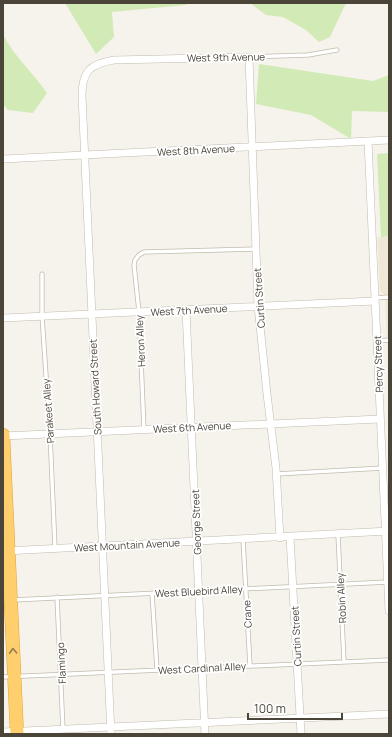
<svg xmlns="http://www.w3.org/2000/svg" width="392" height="737" font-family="Manrope,sans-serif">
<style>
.education{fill:#efe8d6}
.green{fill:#d2eab5}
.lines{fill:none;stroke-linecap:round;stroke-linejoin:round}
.lane-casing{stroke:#c2bbae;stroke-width:5}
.street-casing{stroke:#c2bbae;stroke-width:8}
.highway-casing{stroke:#e0a43c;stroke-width:14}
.lane{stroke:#fff;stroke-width:3.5}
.street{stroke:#fff;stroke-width:7}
.highway{stroke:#ffcf6e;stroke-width:13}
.oneway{stroke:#937c4e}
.labels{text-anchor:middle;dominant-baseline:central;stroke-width:3.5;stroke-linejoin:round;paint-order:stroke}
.street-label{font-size:10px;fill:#4b4439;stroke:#fff}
</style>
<rect width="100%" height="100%" fill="#f6f3ec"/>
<!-- education -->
<path class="education" d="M389 235V391L385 295 380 291 377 237 381 238Z"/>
<!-- green -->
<path class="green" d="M65 3H187L186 5 112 12 114 37 96 54Z
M250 3H346L330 37 319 42 306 30 283 17 266 15Z
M3 34C14 57 33 72 47 93L33 113 8 110 3 104Z
M259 64 373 81 389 75V112L352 111 351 139 311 115 256 104Z
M389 153V235L381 238 377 154Z"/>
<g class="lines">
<defs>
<path id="lane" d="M249 57 308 55 337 50
M42 274V316L50 434 55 548
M375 298 389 297
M377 341 389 340
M144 430 139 312 134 265 135 260 139 255 144 252 256 249
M277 474 383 468
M338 535 344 662
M243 539 250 666
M152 593 157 670
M57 597 63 730
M13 600 388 582
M3 677 389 660"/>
<path id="street" d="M368 141 389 611
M3 159 389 140
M186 310 205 734
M3 318 375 301
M3 436 380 419
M290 537 301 734
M6 551 389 531
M3 732 389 714
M111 734 82 96C82 71 90 64 114 60L249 57 258 306 267 394 276 468 280 538"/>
<path id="highway" d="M3 435 17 734"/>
</defs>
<!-- lane casing -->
<use href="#lane" class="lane-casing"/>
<!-- street casing -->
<use href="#street" class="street-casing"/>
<!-- highway casing -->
<use href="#highway" class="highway-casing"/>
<!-- lane -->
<use href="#lane" class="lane"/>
<!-- street -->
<use href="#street" class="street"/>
<!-- highway -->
<use href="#highway" class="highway"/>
</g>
<!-- one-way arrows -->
<defs><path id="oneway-chevron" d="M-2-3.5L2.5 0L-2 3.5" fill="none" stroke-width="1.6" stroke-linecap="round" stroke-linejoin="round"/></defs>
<use class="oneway" href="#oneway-chevron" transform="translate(13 651) rotate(-93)"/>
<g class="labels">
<!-- street labels -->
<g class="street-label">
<text transform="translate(226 57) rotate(-1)">West 9th Avenue</text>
<text transform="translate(196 150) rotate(-3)">West 8th Avenue</text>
<text transform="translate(259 298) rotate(-94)">Curtin Street</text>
<text transform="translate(189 310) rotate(-3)">West 7th Avenue</text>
<text transform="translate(140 341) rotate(-93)">Heron Alley</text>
<text transform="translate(378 364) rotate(-92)">Percy Street</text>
<text transform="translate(95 387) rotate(-93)">South Howard Street</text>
<text transform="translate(48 411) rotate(-94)">Parakeet Alley</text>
<text transform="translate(192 427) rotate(-3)">West 6th Avenue</text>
<text transform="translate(196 522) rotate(-92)">George Street</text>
<text transform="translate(127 545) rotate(-3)">West Mountain Avenue</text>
<text transform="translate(199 591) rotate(-3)">West Bluebird Alley</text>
<text transform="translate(341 598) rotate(-93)">Robin Alley</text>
<text transform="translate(247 614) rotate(-93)">Crane</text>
<text transform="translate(296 636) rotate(-93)">Curtin Street</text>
<text transform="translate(61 663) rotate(-93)">Flamingo</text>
<text transform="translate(202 668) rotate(-3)">West Cardinal Alley</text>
</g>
</g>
<!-- border -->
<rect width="392" height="737" fill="none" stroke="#4b4439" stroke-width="8"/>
<!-- scale -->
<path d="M248 713v6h94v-6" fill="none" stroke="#4b4439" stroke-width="2"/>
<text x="254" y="713" font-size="12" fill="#4b4439" stroke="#ffffff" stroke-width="3" paint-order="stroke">100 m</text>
</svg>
